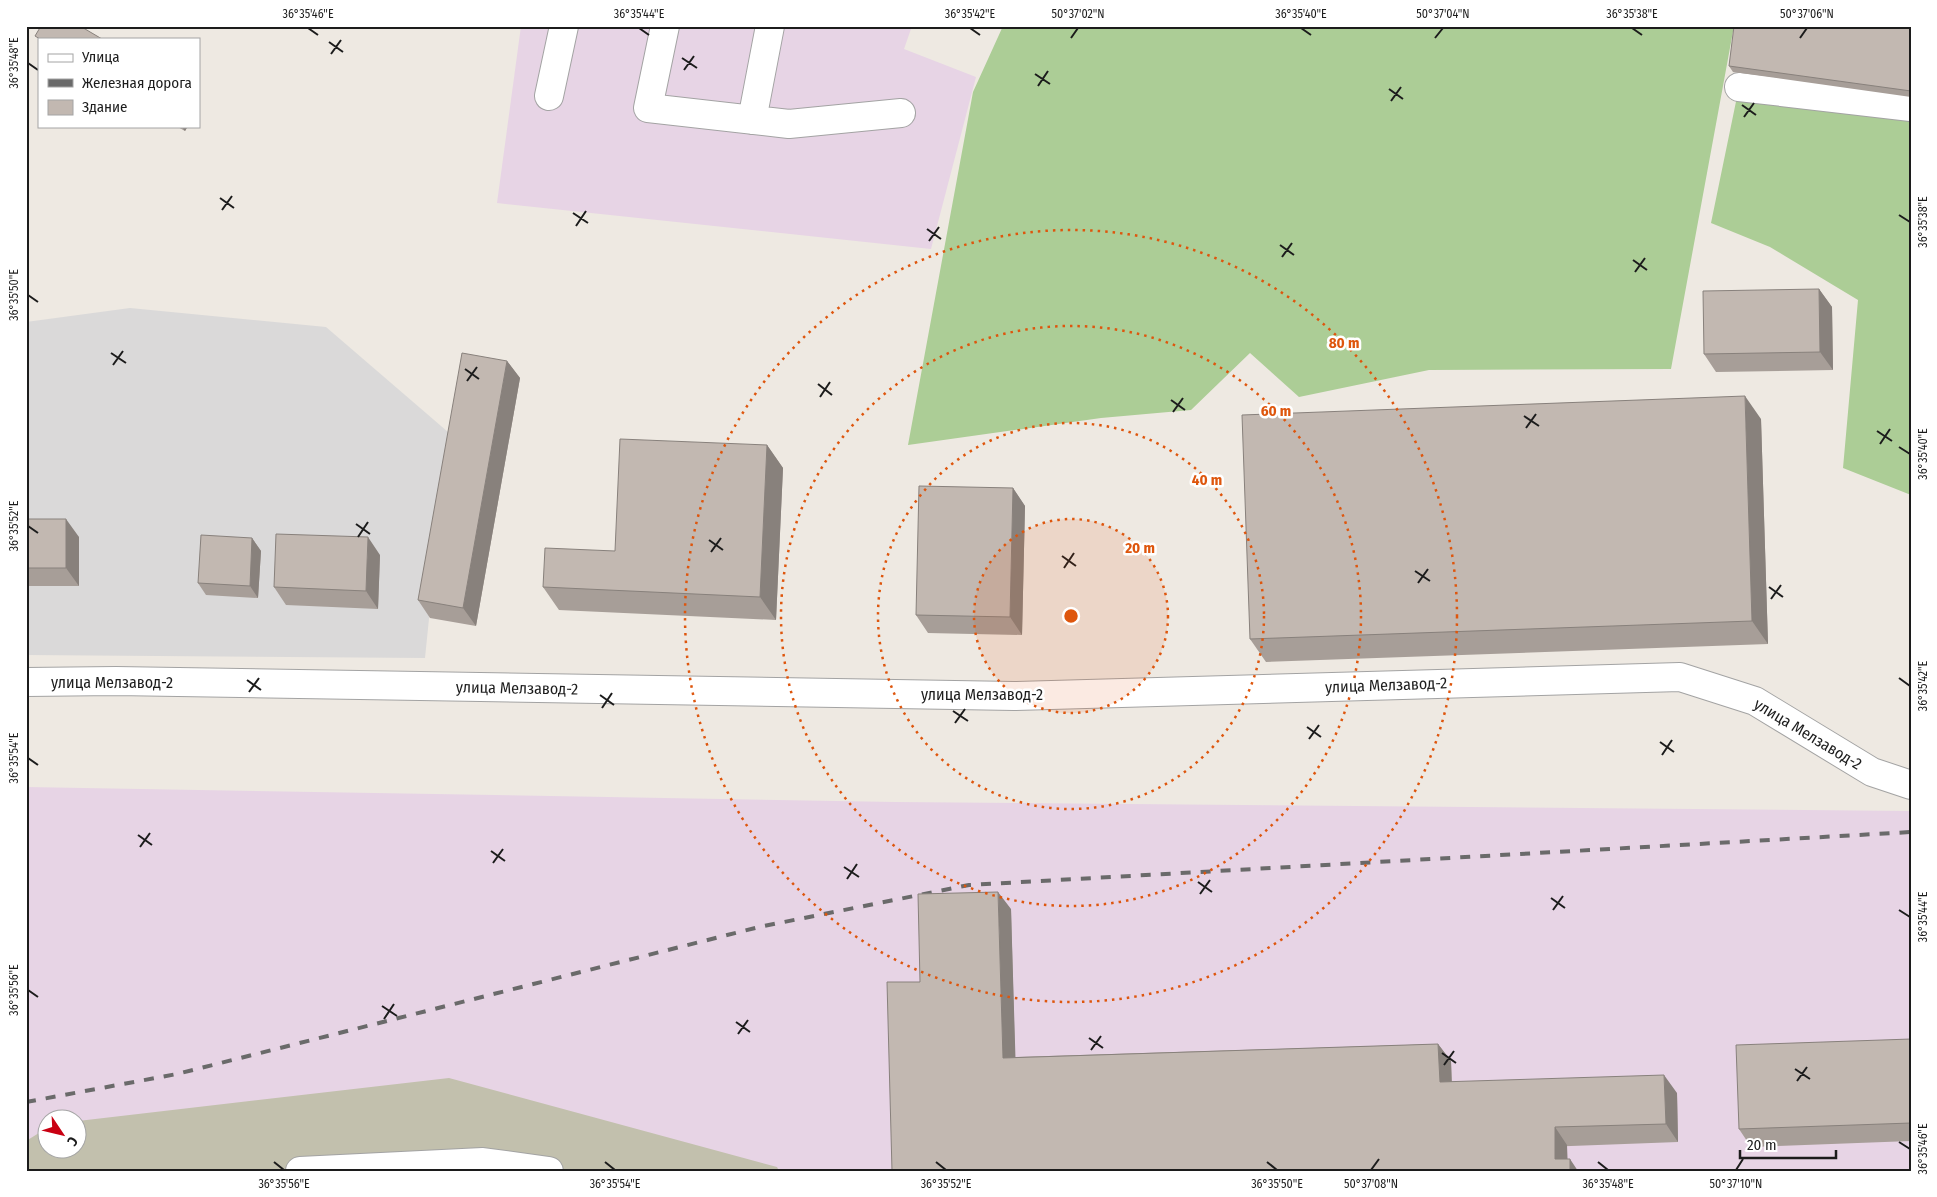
<svg xmlns="http://www.w3.org/2000/svg" width="1937" height="1197" font-family="'Fira Sans Condensed',sans-serif">
<style>
.residential{fill:#dad9d9}
.industrial{fill:#e7d4e5;fill-rule:evenodd}
.construction{fill:#c2c0ad}
.forest{fill:#accd96}
.lines{fill:none;stroke-linecap:round;stroke-linejoin:round}
.minor-casing{stroke:#a3a3a3;stroke-width:30}
.minor{stroke:#fff;stroke-width:28}
.rail{stroke:#6a6a6a;stroke-width:4;stroke-dasharray:10 10;stroke-linecap:butt}
.wall{fill:#a79e98}
.shaded-wall{fill:#88817c}
.building{fill:#c2b8b1;stroke:#88817c}
.ticks{fill:none;stroke:#1c1c1c;stroke-width:2}
.ring{fill:none;stroke:#de560d;stroke-width:2.5;stroke-dasharray:2.5 5}
.labels{text-anchor:middle;dominant-baseline:central;stroke-width:5;stroke-linejoin:round;paint-order:stroke}
.street-label{font-size:16px;fill:#1c1c1c;stroke:#fff}
.centre{fill:#de560d;stroke:#fff;stroke-width:2.5}
.ring-label{font-size:15px;text-anchor:middle;font-weight:bold;fill:#de560d;stroke:#fff;stroke-width:5;stroke-linejoin:round;paint-order:stroke}
.neatline{fill:none;stroke:#1c1c1c;stroke-width:2}
.ticks-label{font-size:12px;text-anchor:middle;fill:#1c1c1c}
</style>
<rect width="100%" height="100%" fill="#eee9e2"/>
<!-- residential -->
<path class="residential" d="M130 308 326 327 448 432 425 658 26 655V322Z"/>
<!-- industrial -->
<path class="industrial" d="M521 26H912L904 49 976 77 931 249 497 203Z
M26 787 895 802 1911 811V1171H26ZM48 1120H78V1150H48Z"/>
<!-- construction -->
<path class="construction" d="M449 1078 777 1167 779 1171H26V1141L47 1128 48 1150H78V1121Z"/>
<!-- forest -->
<path class="forest" d="M1003 26H1734L1671 369 1429 370 1299 397 1250 353 1191 410 1101 418 908 445 973 92Z
M1739 87 1911 118V495L1843 468 1858 300 1770 247 1711 223Z"/>
<g class="lines">
<defs>
<path id="minor" d="M665 26 648 108 789 124 901 113
M1739 87 1911 107
M549 96 564 26
M752 120 770 26
M26 682 116 681 1014 696 1680 677 1755 701 1872 772 1911 785
M300 1171 483 1162 549 1171"/>
</defs>
<!-- minor casing -->
<use href="#minor" class="minor-casing"/>
<!-- minor -->
<use href="#minor" class="minor"/>
<!-- rail -->
<path class="rail" d="M26 1102 177 1074 759 927 969 885 1911 832"/>
</g>
<!-- wall -->
<path class="wall" d="M1911 26V97L1733 72 1729 66Z
M176 126H188L185 131Z
M1819 289 1832 307 1833 370 1716 372 1704 354Z
M507 361 520 378 476 626 430 618 418 600Z
M1761 419 1768 644 1266 662 1250 639Z
M767 445 783 468 776 620 559 610 543 587 615 551Z
M1013 488 1025 506 1022 635 928 633 916 615Z
M26 519 79 537V586H26Z
M252 538 261 551 258 598 206 595 198 583Z
M380 555 378 609 286 605 274 587Z
M1011 909 1015 1057 1438 1044 1451 1061 1452 1082 1677 1093 1678 1142 892 1171Z
M1911 1039V1141L1751 1147 1739 1129Z"/>
<!-- shaded-wall -->
<path class="shaded-wall" d="M181 126H188L185 131Z
M1819 289 1832 307 1833 370 1820 352Z
M507 361 520 378 476 626 463 608Z
M1745 396 1761 419 1768 644 1752 621Z
M767 445 783 468 776 620 760 597Z
M1013 488 1025 506 1022 635 1010 617Z
M66 519 79 537V586L66 568Z
M368 537 380 555 378 609 366 591Z
M252 538 261 551 258 598 250 586Z
M998 892 1011 909 1016 1076 1003 1058Z
M1438 1044 1451 1061 1452 1100 1440 1082Z
M1664 1075 1677 1093 1678 1142 1666 1124Z
M1555 1127 1567 1145 1568 1171 1555 1159Z
M1570 1159 1578 1171H1570Z"/>
<!-- building -->
<path class="building" d="M41 26H80L102 39H40L35 36Z
M1734 26H1911V91L1729 66Z
M1819 289 1820 352 1704 354 1703 291Z
M462 353 507 361 463 608 418 600Z
M1745 396 1752 621 1250 639 1242 415Z
M620 439 767 445 760 597 543 587 545 548 615 551Z
M919 486 1013 488 1010 617 916 615Z
M26 519H66V568H26Z
M276 534 368 537 366 591 274 587Z
M201 535 252 538 250 586 198 583Z
M998 892 1003 1058 1438 1044 1440 1082 1664 1075 1666 1124 1555 1127V1159H1570V1171H892L887 982H920L918 894Z
M1911 1039V1123L1739 1129 1736 1045Z"/>
<!-- ticks -->
<path class="ticks" d="M308 28 318 35M639 28 649 35M970 28 980 35M1301 28 1311 35M1632 28 1642 35M1071 38 1078 28M1435 38 1443 28M1800 38 1807 28M329 42 343 52M331 54 341 40M682 58 697 68M28 63 38 70M684 70 694 56M1035 74 1050 84M1038 86 1048 71M1389 89 1403 99M1391 101 1401 87M1742 105 1756 115M1744 117 1754 103M220 198 234 208M222 210 232 196M573 213 588 223M1899 215 1910 222M576 226 586 211M927 229 941 239M929 241 939 227M1280 245 1294 255M1282 257 1292 243M1633 260 1647 270M1635 272 1645 258M28 295 38 302M111 353 126 363M113 365 123 351M465 369 479 379M467 381 477 367M818 384 832 395M820 397 830 382M1171 400 1185 410M1173 412 1183 398M1524 416 1539 426M1526 428 1536 414M1877 431 1892 441M1880 444 1890 429M1899 447 1910 454M356 524 370 534M28 526 38 533M358 537 368 522M709 540 723 550M711 552 721 538M1062 556 1076 566M1064 568 1074 553M1415 571 1430 581M1418 583 1428 569M1769 587 1783 597M1771 599 1781 585M1899 678 1910 686M247 680 261 690M249 692 259 678M600 695 614 705M602 708 612 693M953 711 968 721M955 723 965 709M1307 727 1321 737M1309 739 1319 725M1660 742 1674 752M1662 755 1672 740M28 758 38 765M138 835 152 845M140 847 150 833M491 851 505 861M493 863 503 849M844 867 859 877M847 879 857 864M1198 882 1212 892M1200 894 1210 880M1551 898 1565 908M1553 910 1563 896M1899 910 1910 917M28 990 38 997M382 1006 397 1016M384 1019 394 1004M736 1022 750 1032M738 1034 748 1020M1089 1038 1103 1048M1091 1050 1101 1036M1442 1053 1456 1063M1444 1065 1454 1051M1795 1069 1810 1079M1797 1081 1807 1067M1899 1142 1910 1149M274 1162 284 1170M605 1162 615 1170M936 1162 946 1170M1267 1162 1277 1170M1598 1162 1608 1170M1371 1170 1379 1159M1736 1170 1743 1159"/>
<!-- distance rings -->
<circle cx="1071" cy="616" r="97" fill="#de560d" fill-opacity=".12"/>
<g class="ring">
<circle cx="1071" cy="616" r="97"/>
<circle cx="1071" cy="616" r="193"/>
<circle cx="1071" cy="616" r="290"/>
<circle cx="1071" cy="616" r="386"/>
</g>
<g class="labels">
<!-- street labels -->
<g class="street-label">
<text x="112" y="682">улица Мелзавод-2</text>
<text transform="translate(1386 685) rotate(-2)">улица Мелзавод-2</text>
<text transform="translate(517 688) rotate(1)">улица Мелзавод-2</text>
<text x="982" y="694">улица Мелзавод-2</text>
<text transform="translate(1808 734) rotate(31)">улица Мелзавод-2</text>
</g>
</g>
<circle cx="1071" cy="616" r="8" class="centre"/>
<g class="ring-label">
<text x="1344" y="348">80 m</text>
<text x="1276" y="416">60 m</text>
<text x="1207" y="485">40 m</text>
<text x="1140" y="553">20 m</text>
</g>
<!-- border -->
<rect width="1937" height="1197" fill="none" stroke="#ffffff" stroke-width="55"/>
<!-- legend -->
<rect x="38" y="38" width="162" height="90" fill="#ffffff" stroke="#a4a4a4"/>
<rect x="48" y="54" width="25" height="8" fill="#ffffff" stroke="#a4a4a4"/>
<text x="82" y="62" font-size="15" fill="#1c1c1c">Улица</text>
<rect x="48" y="79" width="25" height="8" fill="#6a6a6a" stroke="#a4a4a4"/>
<text x="82" y="88" font-size="15" fill="#1c1c1c">Железная дорога</text>
<rect x="48" y="100" width="25" height="15" fill="#c2b8b1" stroke="#a4a4a4"/>
<text x="82" y="112" font-size="15" fill="#1c1c1c">Здание</text>
<!-- north arrow -->
<g transform="translate(62 1134) rotate(125)"><circle r="24" fill="#ffffff" stroke="#a4a4a4"/>
<path d="M0-4L9 19L0 12L-9 19Z" fill="#c90012"/>
<text y="-8" font-size="14" font-weight="bold" text-anchor="middle" fill="#1c1c1c">С</text>
</g>
<!-- scale -->
<path d="M1740 1150v8h96v-8" fill="none" stroke="#1c1c1c" stroke-width="2.5"/>
<text x="1747" y="1150" font-size="15" fill="#1c1c1c" stroke="#ffffff" stroke-width="4" paint-order="stroke">20 m</text>
<rect x="28" y="28" width="1882" height="1142" class="neatline"/>
<g class="ticks-label">
<text x="308" y="18">36°35'46"E</text>
<text x="639" y="18">36°35'44"E</text>
<text x="970" y="18">36°35'42"E</text>
<text x="1078" y="18">50°37'02"N</text>
<text x="1301" y="18">36°35'40"E</text>
<text x="1443" y="18">50°37'04"N</text>
<text x="1632" y="18">36°35'38"E</text>
<text x="1807" y="18">50°37'06"N</text>
<text transform="translate(14 63) rotate(-90)" y="4">36°35'48"E</text>
<text transform="translate(1923 222) rotate(-90)" y="4">36°35'38"E</text>
<text transform="translate(14 295) rotate(-90)" y="4">36°35'50"E</text>
<text transform="translate(1923 454) rotate(-90)" y="4">36°35'40"E</text>
<text transform="translate(14 526) rotate(-90)" y="4">36°35'52"E</text>
<text transform="translate(1923 686) rotate(-90)" y="4">36°35'42"E</text>
<text transform="translate(14 758) rotate(-90)" y="4">36°35'54"E</text>
<text transform="translate(1923 917) rotate(-90)" y="4">36°35'44"E</text>
<text transform="translate(14 990) rotate(-90)" y="4">36°35'56"E</text>
<text transform="translate(1923 1149) rotate(-90)" y="4">36°35'46"E</text>
<text x="284" y="1188">36°35'56"E</text>
<text x="615" y="1188">36°35'54"E</text>
<text x="946" y="1188">36°35'52"E</text>
<text x="1277" y="1188">36°35'50"E</text>
<text x="1371" y="1188">50°37'08"N</text>
<text x="1608" y="1188">36°35'48"E</text>
<text x="1736" y="1188">50°37'10"N</text>
</g>
</svg>
